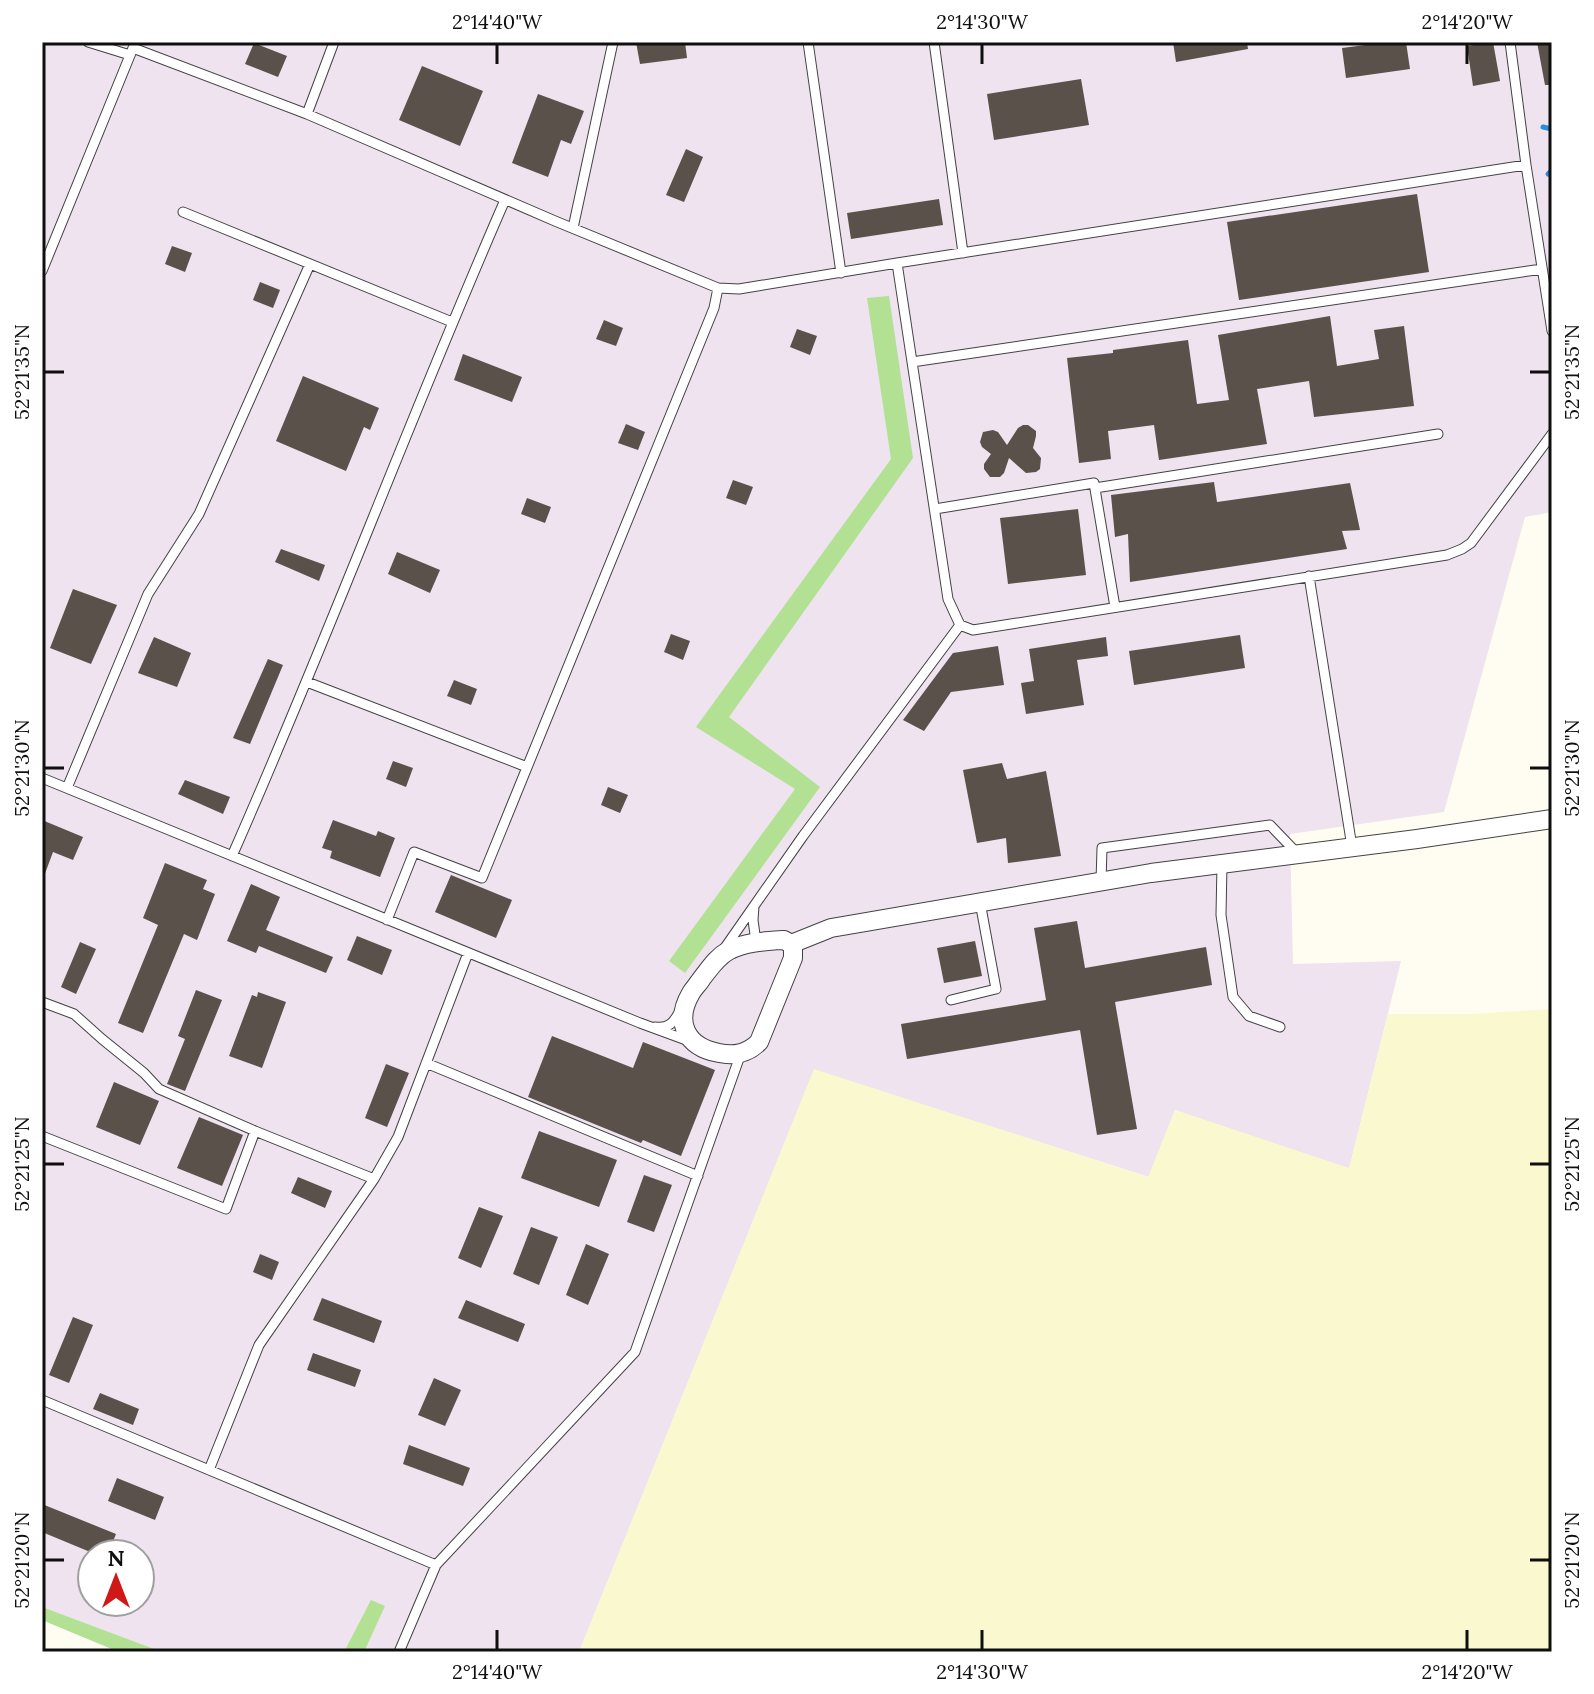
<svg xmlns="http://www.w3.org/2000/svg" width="1594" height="1694" font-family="Lora,serif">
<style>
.industrial{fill:#eee3ef;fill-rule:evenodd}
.farmland{fill:#f9f8ce}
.forest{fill:#b2e193}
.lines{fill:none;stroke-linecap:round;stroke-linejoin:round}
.stream{stroke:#2f8cdc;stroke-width:5}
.building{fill:#59514a}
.lane-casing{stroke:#424242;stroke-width:11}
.street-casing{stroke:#424242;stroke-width:20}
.lane{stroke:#fff;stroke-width:9}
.street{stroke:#fff;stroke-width:18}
.ticks{fill:none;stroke:#0f0f0f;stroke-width:3}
.neatline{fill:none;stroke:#0f0f0f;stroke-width:3}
.ticks-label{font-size:20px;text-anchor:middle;fill:#0f0f0f}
</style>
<rect width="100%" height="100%" fill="#fffdf2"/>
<!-- industrial -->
<path class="industrial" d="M42 42H1552V512L1525 517 1444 812 1290 834 1293 964 1401 961 1349 1169 1175 1110 1149 1177 814 1070 579 1652H119L42 1620ZM92 1554H140V1602H92Z"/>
<!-- farmland -->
<path class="farmland" d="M1552 1009V1652H579L814 1069 1148 1177 1175 1110 1349 1168 1388 1014H1471Z"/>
<!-- forest -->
<path class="forest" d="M889 296 913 458 729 717 820 787 685 973 669 961 795 789 696 727 891 459 867 298Z
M371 1600 385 1606 364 1652H344Z
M42 1607 162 1652H119L42 1620Z"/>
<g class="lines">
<!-- stream -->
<path class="stream" d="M1543 127 1552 129
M1548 174 1552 170"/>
</g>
<!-- building -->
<path class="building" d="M636 42H685L687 58 640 64Z
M1173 42H1247L1248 49 1176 62Z
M1389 42H1406L1410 69 1346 78 1342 48Z
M1493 42 1500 81 1473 86 1467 46Z
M1537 42H1552V85H1545Z
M254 43 287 56 278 77 245 64Z
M422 66 483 91 460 146 399 120Z
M1081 79 1089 125 994 140 987 94Z
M538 94 584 111 571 144 561 140 548 177 512 163Z
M686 149 703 157 684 202 666 195Z
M1417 194 1429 272 1239 300 1227 222Z
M939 199 943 225 851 239 847 213Z
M172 246 192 253 185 272 165 264Z
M260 282 280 290 273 308 253 300Z
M1330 316 1337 366 1379 359 1374 330 1404 326 1414 406 1314 417 1309 381 1257 389 1267 444 1159 460 1154 425 1108 431 1111 459 1079 463 1067 358 1113 353V350L1188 340 1197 404 1229 400 1218 335Z
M604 320 623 328 616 346 596 339Z
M797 329 817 336 810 355 790 347Z
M463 354 522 377 512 402 454 380Z
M303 376 379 408 370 430 364 427 346 471 276 441Z
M626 424 645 432 638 450 618 443Z
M1023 425H1028L1036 431V436L1033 448 1041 458 1040 469 1036 472 1026 473 1009 458 1004 473 1000 477H990L984 469V464L991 454 982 447 980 442 983 432 993 430 998 432 1007 445 1018 428Z
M733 480 753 487 746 505 726 498Z
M1214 482 1217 502 1350 483 1360 530 1342 531 1347 549 1130 582 1128 534 1115 537 1111 495Z
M527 498 551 507 545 523 521 514Z
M1078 509 1086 575 1008 584 1000 518Z
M281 549 325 565 319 581 275 562Z
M397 552 440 570 430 593 388 574Z
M73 589 117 605 91 664 50 648Z
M671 634 690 641 683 660 664 652Z
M1240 635 1245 668 1134 685 1129 651Z
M154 637 191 653 177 687 138 673Z
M1106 637 1108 656 1077 660 1084 705 1026 714 1021 683 1034 681 1029 649Z
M998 646 1004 685 951 692 924 731 903 720 953 653Z
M268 659 283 665 250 744 233 738Z
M454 680 477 689 471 705 447 696Z
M393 761 413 768 406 787 386 779Z
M1002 763 1007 779 1046 771 1061 856 1008 863 1006 838 977 843 963 770Z
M185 780 230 797 223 814 178 794Z
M608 787 628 795 620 813 601 805Z
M42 820 83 837 73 860 53 852 43 879Z
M333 820 376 836 378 831 395 838 380 877 330 858 332 851 322 848Z
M165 863 207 880 203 889 215 894 197 940 184 934 143 1033 118 1023 158 925 143 918Z
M451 875 512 900 496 938 435 912Z
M251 884 280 897 266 930 333 957 326 973 259 946 256 953 227 941Z
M1077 921 1085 968 1206 947 1212 985 1115 1002 1137 1129 1097 1135 1080 1030 907 1059 901 1024 1046 1000 1034 928Z
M357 936 392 950 382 975 347 960Z
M975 941 982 976 944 983 937 948Z
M80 942 96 949 76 994 61 987Z
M196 990 222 1000 185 1091 167 1084 185 1039 178 1036Z
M258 992 286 1002 262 1068 229 1056 252 995 257 997Z
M552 1036 633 1068 643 1042 715 1070 681 1156 643 1140 641 1143 528 1097Z
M386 1064 409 1073 387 1127 365 1118Z
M114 1082 159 1101 140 1145 96 1127Z
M199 1117 243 1135 222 1186 177 1168Z
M539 1131 617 1160 599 1207 521 1178Z
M644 1175 672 1185 654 1232 627 1222Z
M298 1177 332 1191 325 1208 291 1193Z
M479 1207 503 1216 481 1268 458 1258Z
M531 1227 558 1237 539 1285 513 1274Z
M586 1244 609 1254 588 1305 566 1295Z
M260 1254 279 1262 272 1280 253 1272Z
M322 1298 382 1321 374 1343 313 1320Z
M466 1300 525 1324 518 1342 458 1318Z
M73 1317 93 1325 69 1383 49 1375Z
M313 1353 361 1370 355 1387 307 1370Z
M434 1378 461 1390 445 1426 418 1415Z
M100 1393 139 1409 133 1425 93 1409Z
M409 1445 470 1468 463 1486 403 1464Z
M117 1478 164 1497 155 1520 108 1501Z
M42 1504 116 1534 108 1554H95L42 1532Z"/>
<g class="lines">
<defs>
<path id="lane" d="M88 42 130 55
M808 42 841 273
M934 42 963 253
M1510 42 1526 165
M307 114 334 42
M183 212 452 322
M573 228 613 42
M42 271 133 48 307 114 555 221 718 288 739 289 897 263
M1552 331 1526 165 897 263 948 599 960 625 973 630 1447 555 1462 549 1471 543 1552 434
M912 362 1542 269
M1095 488 1438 434
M935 509 1094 483 1115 607
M1309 576 1352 847
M307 682 527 767
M42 778 640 1023 689 1041
M67 788 148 594 199 514 310 264
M232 856C328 639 410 417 505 200
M1222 864 1221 915 1233 997 1249 1016 1280 1027
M1101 882 1102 848 1270 825 1296 852
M754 906 803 836 960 625
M387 920 414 852 482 878 714 308 718 288
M724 949 754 906 753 920 756 942
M951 1000 996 989 980 902
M42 1002 74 1014 102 1039 144 1073 159 1089 255 1131
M655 1027C669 1029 674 1022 680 1011
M426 1063 698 1176
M42 1136 226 1209 255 1131 374 1179
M42 1400 436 1565
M209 1470 259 1345 374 1179 398 1137 468 953
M399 1652 436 1565 635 1352 741 1053"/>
<path id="street" d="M784 940 791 944 793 949V958L759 1042C747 1054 734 1056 719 1053 686 1047 674 1022 691 993 694 988 699 983 702 978 710 968 717 957 728 951 744 942 766 941 784 940Z
M791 944 831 928 1151 873 1417 839 1552 819"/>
</defs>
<!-- lane casing -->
<use href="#lane" class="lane-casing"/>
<!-- street casing -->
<use href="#street" class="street-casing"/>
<!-- lane -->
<use href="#lane" class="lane"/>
<!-- street -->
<use href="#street" class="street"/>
</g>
<!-- ticks -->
<path class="ticks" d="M497 44V64M982 44V64M1467 44V64M44 372H64M1530 372H1550M44 768H64M1530 768H1550M44 1164H64M1530 1164H1550M44 1560H64M1530 1560H1550M497 1630V1650M982 1630V1650M1467 1630V1650"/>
<!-- border -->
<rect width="1594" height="1694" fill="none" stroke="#ffffff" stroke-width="88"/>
<!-- north arrow -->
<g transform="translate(116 1578)"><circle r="38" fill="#ffffff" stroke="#9f9f9f" stroke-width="2"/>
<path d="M0-6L14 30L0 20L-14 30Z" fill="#d01917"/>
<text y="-12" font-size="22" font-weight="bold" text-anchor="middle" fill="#0f0f0f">N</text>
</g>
<rect x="44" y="44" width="1506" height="1606" class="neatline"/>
<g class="ticks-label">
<text x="497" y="29">2°14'40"W</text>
<text x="982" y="29">2°14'30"W</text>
<text x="1467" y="29">2°14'20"W</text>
<text transform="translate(22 372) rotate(-90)" y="7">52°21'35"N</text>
<text transform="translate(1572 372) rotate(-90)" y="7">52°21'35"N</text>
<text transform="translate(22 768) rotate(-90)" y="7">52°21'30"N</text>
<text transform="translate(1572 768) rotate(-90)" y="7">52°21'30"N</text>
<text transform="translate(22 1164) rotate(-90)" y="7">52°21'25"N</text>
<text transform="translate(1572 1164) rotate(-90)" y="7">52°21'25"N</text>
<text transform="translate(22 1560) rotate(-90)" y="7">52°21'20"N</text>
<text transform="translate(1572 1560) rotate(-90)" y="7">52°21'20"N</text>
<text x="497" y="1679">2°14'40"W</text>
<text x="982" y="1679">2°14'30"W</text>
<text x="1467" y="1679">2°14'20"W</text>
</g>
</svg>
